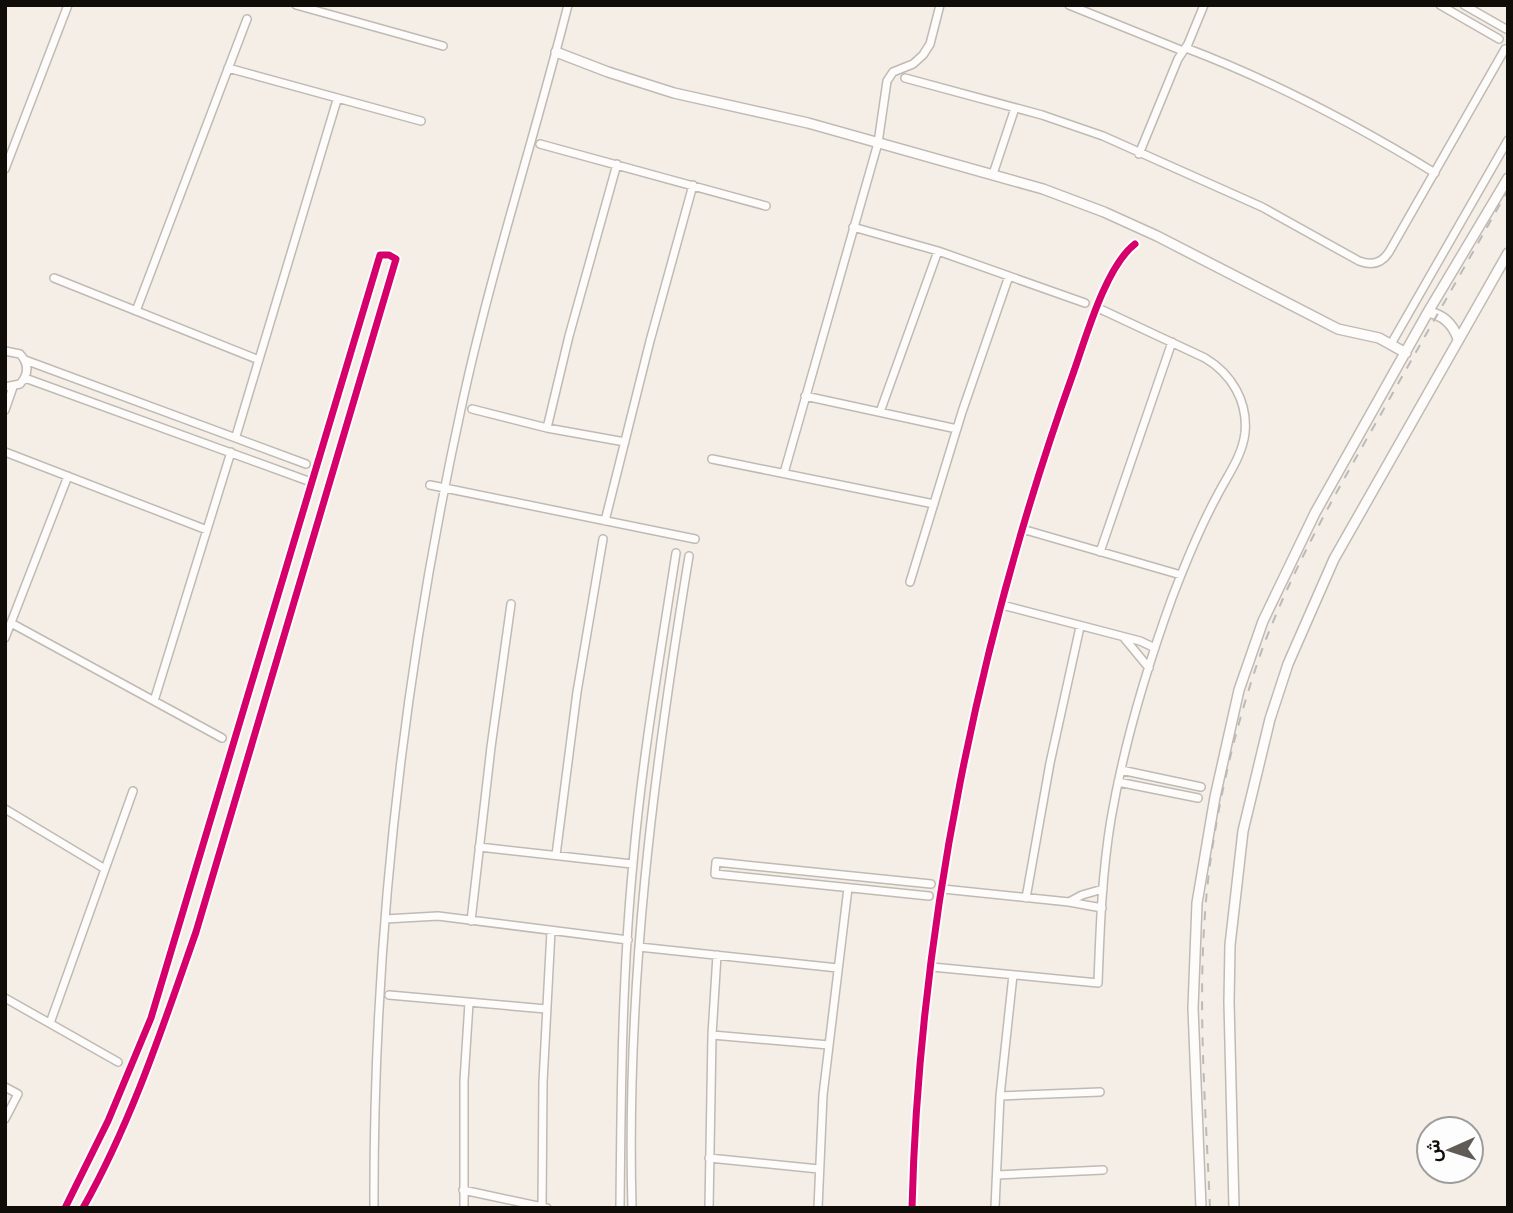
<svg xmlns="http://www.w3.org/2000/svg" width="1513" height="1213" font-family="'DM Sans',Vazirmatn,sans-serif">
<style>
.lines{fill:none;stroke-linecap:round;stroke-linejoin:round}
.minor-casing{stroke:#bfbab3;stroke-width:10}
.major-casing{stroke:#bfbab3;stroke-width:12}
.minor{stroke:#fefcfb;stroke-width:7}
.major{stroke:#fefcfb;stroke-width:9}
.rail{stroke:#bcbab9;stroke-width:2;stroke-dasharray:9 9;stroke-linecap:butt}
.cycleway-casing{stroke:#fdfdfd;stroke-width:11}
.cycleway{stroke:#d6006c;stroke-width:7}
</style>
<rect width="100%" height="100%" fill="#f5eee6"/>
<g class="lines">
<defs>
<path id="minor" d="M296 5 443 46
M1069 5 1183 51
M1440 5 1499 39
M1464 5 1506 29
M1186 48C1273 81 1355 124 1435 173
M228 68 421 121
M905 78 1042 115 1103 136 1262 207 1359 261C1372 266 1382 263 1389 252L1505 49
M540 144 766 206
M1139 154 1178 59 1188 44 1204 5
M5 169 68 5
M993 174 1015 108
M853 227 938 251 1085 303
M54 278 259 360
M136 311 247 19
M1391 344 1508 140
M5 351 20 354C29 364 29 374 20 384L5 387
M25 360 306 464
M25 378 311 482
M805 396 957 429
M472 409 547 428 625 442
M5 410 13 387
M880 412 938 251
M547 428 569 336 617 164
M236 436 337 100
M5 452 207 530
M712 459 934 504
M784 473 878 143 887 81 893 72 913 64 923 55 930 44 940 5
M430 485 695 539
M605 521 650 341 693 185
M1022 529 1181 575
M1100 552 1172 342
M910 582 962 412 1009 276
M1002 605 1140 641 1155 648
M11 623 222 738
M5 638 68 476
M1125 639 1149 668
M154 701 231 452
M1121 770 1201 787
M1118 782 1198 798
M5 809 105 869
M479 847 632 864
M556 855 577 692 603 539
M943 889 1069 902 1102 908
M929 896 715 874 716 862 931 884
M1026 898 1050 763 1080 627
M1069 902 1082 895 1103 889
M385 919 438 916 628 940
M471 921 491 747 511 604
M639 947 838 968
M932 967 1098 983C1100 928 1102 873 1111 819 1124 744 1146 670 1172 598 1185 564 1199 529 1217 496 1227 476 1242 457 1245 433 1248 402 1232 374 1205 358L1098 308
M389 995 546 1009
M5 998 118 1062
M50 1023 133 791
M712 1035 829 1045
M5 1087 18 1094 5 1119
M1000 1096 1100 1092
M709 1158 819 1169
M997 1175 1103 1170
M463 1190 547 1208
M542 1207 543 1082 551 931
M65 1208 108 1121 151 1018 380 255H389L396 259 196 932C163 1026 132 1121 83 1208
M374 1208C373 939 404 671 461 409 490 273 534 140 568 5
M464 1208V1081L469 1003
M620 1208C621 1093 622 977 633 863 642 759 660 656 676 553
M632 1208C626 986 653 774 689 556
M709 1208 712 1035 717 955
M818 1208 823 1095 848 888
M912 1208C919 927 979 635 1074 371 1086 337 1106 266 1135 244
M995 1208 1000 1096 1013 975"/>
<path id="major" d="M556 52 608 72 674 93 808 123 1043 189 1104 212 1157 236 1338 329 1379 338 1406 353
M1428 312C1444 315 1453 324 1458 339
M1201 1208 1193 1008 1197 903 1215 797 1239 690 1263 621 1315 513 1428 312 1508 178
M1234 1208 1229 1002 1230 945 1243 831 1270 719 1288 664 1334 559 1508 253"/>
</defs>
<!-- minor casing -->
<use href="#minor" class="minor-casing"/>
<!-- major casing -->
<use href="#major" class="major-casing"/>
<!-- minor -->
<use href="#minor" class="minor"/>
<!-- major -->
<use href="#major" class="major"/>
<!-- rail -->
<path class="rail" d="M1210 1208C1205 1093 1195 979 1210 864 1220 791 1238 717 1263 647 1294 565 1338 489 1381 414 1423 339 1466 265 1508 190"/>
<defs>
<path id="cycleway" d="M65 1208 108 1121 151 1018 380 255H389L396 259 196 932C163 1026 132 1121 83 1208
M912 1208C919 927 979 635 1074 371 1086 337 1106 266 1135 244"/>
</defs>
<!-- cycleway casing -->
<use href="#cycleway" class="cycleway-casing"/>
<!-- cycleway -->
<use href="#cycleway" class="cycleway"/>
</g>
<!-- border -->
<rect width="1513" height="1213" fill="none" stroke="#100c07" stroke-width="14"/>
<!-- north arrow -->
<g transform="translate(1450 1150) rotate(267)"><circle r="33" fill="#fdfdfd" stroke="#9e9d9b" stroke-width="2"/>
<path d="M0-5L12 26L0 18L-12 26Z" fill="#605b55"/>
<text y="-10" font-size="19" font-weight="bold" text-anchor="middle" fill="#100c07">ش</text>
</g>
</svg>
